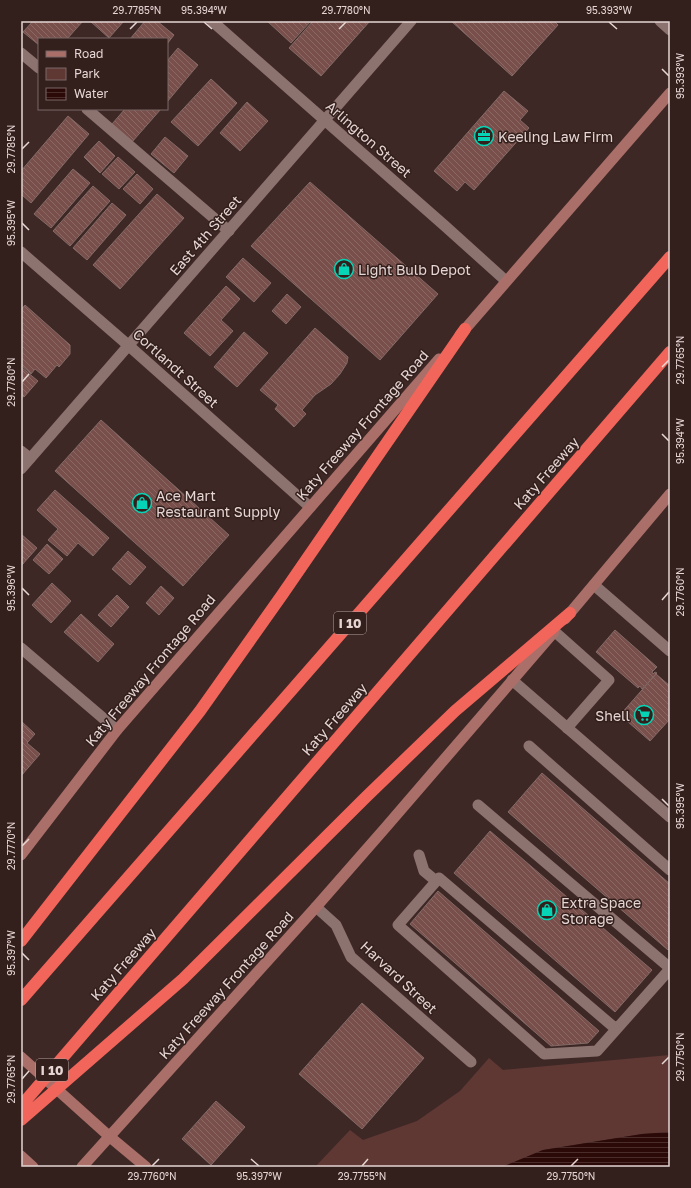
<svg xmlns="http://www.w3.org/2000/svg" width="691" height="1188" font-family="'Golos Text',sans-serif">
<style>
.park{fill:#5f3834}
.water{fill:url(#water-rules)}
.building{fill:url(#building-back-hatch);stroke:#836a67}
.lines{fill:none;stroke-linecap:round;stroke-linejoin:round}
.service{stroke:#8d7370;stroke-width:11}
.minor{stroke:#8d7370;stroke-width:11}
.secondary{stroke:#ab6f69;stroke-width:11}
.motorway{stroke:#f1655a;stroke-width:12}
.ticks{fill:none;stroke:#e5d6d4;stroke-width:1.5}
.labels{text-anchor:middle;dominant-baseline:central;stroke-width:3;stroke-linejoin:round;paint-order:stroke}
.shield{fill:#331f1c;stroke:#b09f9d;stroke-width:1}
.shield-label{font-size:13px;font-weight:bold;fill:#e5d6d4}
.poi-label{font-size:14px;fill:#e5d6d4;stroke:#331f1c;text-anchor:start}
.street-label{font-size:14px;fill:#e5d6d4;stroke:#331f1c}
.neatline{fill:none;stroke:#e5d6d4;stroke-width:1.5}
.ticks-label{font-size:10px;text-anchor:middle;fill:#e5d6d4}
</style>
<defs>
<pattern id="water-rules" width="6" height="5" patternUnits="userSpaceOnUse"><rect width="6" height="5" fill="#2b0907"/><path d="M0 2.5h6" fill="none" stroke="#4a2c2a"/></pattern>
<pattern id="building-back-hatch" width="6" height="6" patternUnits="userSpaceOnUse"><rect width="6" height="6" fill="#784f4a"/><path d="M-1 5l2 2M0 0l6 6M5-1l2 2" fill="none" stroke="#8b6863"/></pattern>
</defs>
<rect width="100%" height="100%" fill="#3e2826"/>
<!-- park -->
<path class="park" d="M670 1055V1132L642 1134 543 1150 502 1167H315L350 1130 363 1140 417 1121 460 1091 489 1058 503 1070Z"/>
<!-- water -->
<path class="water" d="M670 1132V1167H502L543 1150 642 1134Z"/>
<!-- building -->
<path class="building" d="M33 21H83L67 39H39V45L23 32Z
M90 21H124L109 38Z
M145 21H157L174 35 167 44V39H130Z
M267 21H311L291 43Z
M313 21H370L321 76 289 48Z
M451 21H554L558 25 512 76Z
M178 48 198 65 167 102V61Z
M211 79 237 103 198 146 171 122Z
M504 91 528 111 520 120 529 128 474 190 465 182 457 191 434 171Z
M247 102 268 121 240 151 220 133Z
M125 109H161L132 142 112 124Z
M68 116 89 134 31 203 21 194V171Z
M165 137 188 156 174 173 151 154Z
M99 141 115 156 100 173 84 157Z
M118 157 135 172 119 189 102 174Z
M73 169 90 183 51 228 34 214Z
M137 174 153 189 140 204 123 189Z
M310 182 438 294 380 360 251 246Z
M93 186 110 201 70 246 53 231Z
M157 194 184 218 120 289 93 265Z
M112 203 126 215 87 260 73 248Z
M243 258 271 283 254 302 226 277Z
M226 286 240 299 221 320 233 331 210 356 184 333Z
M287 294 301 307 286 324 272 311Z
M25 305 70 345V354L59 367 57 365 46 378 35 369 31 374 21 365V308L22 309Z
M315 328 348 357 347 363 340 374 331 384 315 395 302 410 306 414 294 427 275 409 278 405 260 390Z
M244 332 268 353 237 387 214 367Z
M21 367 38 381 24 397 21 395Z
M101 420 229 535 183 586 55 471Z
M55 490 109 538 93 556 78 543 67 556 48 540 58 529 37 510Z
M21 534 37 548 21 566Z
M47 544 63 559 49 574 33 560Z
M128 551 146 567 130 585 112 569Z
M52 583 71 601 51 623 32 605Z
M161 586 174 598 159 615 146 603Z
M117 595 129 607 111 627 98 615Z
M81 614 114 644 98 662 64 632Z
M615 630 657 667 652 672 653 674 655 672 657 673 642 689 640 686 638 688 596 652Z
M656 674 670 686V719L650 741 620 715Z
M21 721 35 734 27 743 40 754 21 776Z
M542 773 670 884V948L668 950 508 812Z
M490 831 652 970 615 1012 454 873Z
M438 891 599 1031 588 1043 551 1046 410 924Z
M362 1003 424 1058 362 1129 299 1074Z
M216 1101 245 1127 211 1165 182 1139Z"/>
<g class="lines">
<!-- service -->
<path class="service" d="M21 53 39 68
M87 109 229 231
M21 451 30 458
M594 585 670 651
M554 631 609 680 567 728
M529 746 670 870
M478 805 670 968
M419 855 424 871 436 881
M616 1029 439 878 398 925 544 1054 597 1051 670 969"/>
<!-- minor -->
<path class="minor" d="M212 21 445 226 506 281
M660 21 670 30
M21 252 128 345 310 507
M21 469 411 21
M21 648 117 730
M512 680 670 817
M316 907 336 925 351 957 471 1062"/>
<!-- secondary -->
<path class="secondary" d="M460 335 670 93
M565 619 670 494
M21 855 117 730 439 359
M21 1057 110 1137 146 1167
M21 1156 33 1167
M82 1167 316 907 386 827 554 632"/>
<!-- motorway -->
<path class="motorway" d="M21 941 200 711 282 595 465 329
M21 1000 670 257
M21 1106 670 352
M21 1120 183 979 366 797 455 711 570 613"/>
</g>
<!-- ticks -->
<path class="ticks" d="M204 22 212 29M609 22 617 29M130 29 137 22M339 29 346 22M662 69 669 76M22 149 29 142M22 223 29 230M662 367 669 360M22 382 29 374M662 434 669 441M22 588 29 595M662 600 669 592M662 799 669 806M22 846 29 839M22 953 29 960M662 1064 669 1057M22 1079 29 1071M251 1159 259 1166M152 1166 159 1159M362 1166 368 1159M571 1166 578 1159"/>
<!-- icons -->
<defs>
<symbol id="office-ring" viewBox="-11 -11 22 22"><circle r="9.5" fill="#331f1c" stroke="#05d5b6" stroke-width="1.5"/><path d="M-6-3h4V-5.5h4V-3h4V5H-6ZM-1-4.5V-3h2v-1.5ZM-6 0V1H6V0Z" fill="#05d5b6"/></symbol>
<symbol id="shop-ring" viewBox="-11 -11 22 22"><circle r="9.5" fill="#331f1c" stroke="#05d5b6" stroke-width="1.5"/><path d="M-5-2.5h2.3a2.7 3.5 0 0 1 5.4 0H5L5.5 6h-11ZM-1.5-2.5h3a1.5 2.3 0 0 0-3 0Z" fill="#05d5b6"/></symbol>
<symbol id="supermarket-ring" viewBox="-11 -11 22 22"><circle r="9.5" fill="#331f1c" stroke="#05d5b6" stroke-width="1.5"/><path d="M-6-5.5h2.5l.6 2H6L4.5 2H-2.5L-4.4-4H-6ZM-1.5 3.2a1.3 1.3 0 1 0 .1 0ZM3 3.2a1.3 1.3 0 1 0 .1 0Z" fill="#05d5b6"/></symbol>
</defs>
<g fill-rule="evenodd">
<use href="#office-ring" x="473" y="125" width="22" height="22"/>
<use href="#shop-ring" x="333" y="258" width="22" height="22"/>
<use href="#shop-ring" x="131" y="492" width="22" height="22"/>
<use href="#supermarket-ring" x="633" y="704" width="22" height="22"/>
<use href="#shop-ring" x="536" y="899" width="22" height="22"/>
</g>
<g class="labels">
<!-- shield labels -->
<g class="shield">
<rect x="334" y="612" width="32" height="22" rx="3"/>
<rect x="36" y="1059" width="32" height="22" rx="3"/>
</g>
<g class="shield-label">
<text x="350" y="623">I 10</text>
<text x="52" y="1070">I 10</text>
</g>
<!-- poi labels -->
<g class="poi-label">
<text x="498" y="136">Keeling Law Firm</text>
<text x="358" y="269">Light Bulb Depot</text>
<text x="156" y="495">Ace Mart<tspan x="156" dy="16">Restaurant Supply</tspan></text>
<text x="630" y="715" text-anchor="end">Shell</text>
<text x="561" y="902">Extra Space<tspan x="561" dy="16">Storage</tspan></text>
</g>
<!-- street labels -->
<g class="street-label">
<text transform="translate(369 139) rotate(41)">Arlington Street</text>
<text transform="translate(205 235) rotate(-49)">East 4th Street</text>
<text transform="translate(176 368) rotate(42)">Cortlandt Street</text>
<text transform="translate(362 425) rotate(-49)">Katy Freeway Frontage Road</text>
<text transform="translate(546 473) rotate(-49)">Katy Freeway</text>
<text transform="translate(150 670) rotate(-50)">Katy Freeway Frontage Road</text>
<text transform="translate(334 719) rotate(-49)">Katy Freeway</text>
<text transform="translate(123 964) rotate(-49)">Katy Freeway</text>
<text transform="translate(399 977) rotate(43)">Harvard Street</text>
<text transform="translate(226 985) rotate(-48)">Katy Freeway Frontage Road</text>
</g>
</g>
<!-- border -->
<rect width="691" height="1188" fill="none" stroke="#331f1c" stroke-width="44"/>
<!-- legend -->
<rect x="38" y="38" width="130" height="72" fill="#331f1c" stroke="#7a6866"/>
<rect x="46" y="51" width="20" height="6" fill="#ab6f69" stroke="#7a6866"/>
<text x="74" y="58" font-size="12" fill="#e5d6d4">Road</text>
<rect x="46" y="68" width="20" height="12" fill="#5f3834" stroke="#7a6866"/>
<text x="74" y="78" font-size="12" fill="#e5d6d4">Park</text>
<rect x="46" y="88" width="20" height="12" fill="url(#water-rules)" stroke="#7a6866"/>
<text x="74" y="98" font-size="12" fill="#e5d6d4">Water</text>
<rect x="22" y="22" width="647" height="1144" class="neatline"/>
<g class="ticks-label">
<text x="137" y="14">29.7785°N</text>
<text x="204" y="14">95.394°W</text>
<text x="346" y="14">29.7780°N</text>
<text x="609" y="14">95.393°W</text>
<text transform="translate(680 76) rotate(-90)" y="4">95.393°W</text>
<text transform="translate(11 149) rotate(-90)" y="4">29.7785°N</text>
<text transform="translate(11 223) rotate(-90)" y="4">95.395°W</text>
<text transform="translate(680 360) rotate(-90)" y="4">29.7765°N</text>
<text transform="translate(11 382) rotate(-90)" y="4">29.7780°N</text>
<text transform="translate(680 441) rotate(-90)" y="4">95.394°W</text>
<text transform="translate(11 588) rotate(-90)" y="4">95.396°W</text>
<text transform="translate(680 592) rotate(-90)" y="4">29.7760°N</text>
<text transform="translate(680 806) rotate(-90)" y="4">95.395°W</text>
<text transform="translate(11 846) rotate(-90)" y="4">29.7770°N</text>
<text transform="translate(11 953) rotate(-90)" y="4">95.397°W</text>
<text transform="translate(680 1057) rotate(-90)" y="4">29.7750°N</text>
<text transform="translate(11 1079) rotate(-90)" y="4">29.7765°N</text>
<text x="152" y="1180">29.7760°N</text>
<text x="259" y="1180">95.397°W</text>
<text x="362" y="1180">29.7755°N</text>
<text x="571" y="1180">29.7750°N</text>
</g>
</svg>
